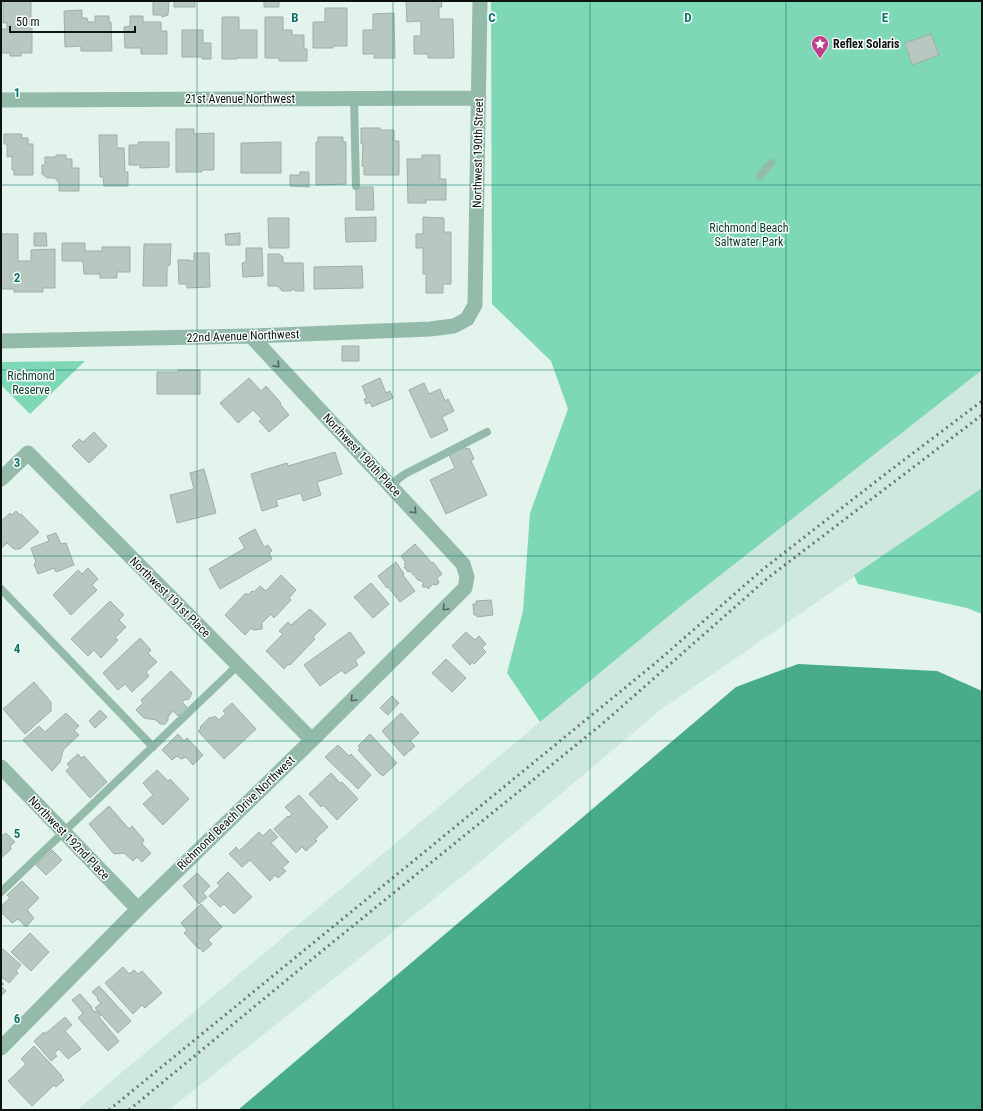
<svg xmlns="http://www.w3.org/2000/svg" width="983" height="1111" font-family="'Roboto Condensed',sans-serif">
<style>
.built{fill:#cee8dd}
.green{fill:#7ed8b5}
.water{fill:#49ac89}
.building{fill:#b7c8c0;stroke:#9eafa7}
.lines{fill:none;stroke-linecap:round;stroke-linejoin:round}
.service{stroke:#94bbaa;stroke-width:8}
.minor{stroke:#94bbaa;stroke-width:15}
.rail{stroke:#6e7974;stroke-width:3;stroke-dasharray:2 4;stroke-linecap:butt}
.oneway{stroke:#50675d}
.grid{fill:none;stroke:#0f766e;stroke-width:1;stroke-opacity:0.55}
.labels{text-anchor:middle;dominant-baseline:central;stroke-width:3;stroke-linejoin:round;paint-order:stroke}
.poi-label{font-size:12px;font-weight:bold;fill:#0d1310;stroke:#f7fefb;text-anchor:start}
.street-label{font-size:12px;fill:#0d1310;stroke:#f7fefb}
.park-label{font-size:12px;fill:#0e3a2c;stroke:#f7fefb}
.grid-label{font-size:13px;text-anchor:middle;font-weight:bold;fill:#0f766e;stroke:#f7fefb;stroke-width:3;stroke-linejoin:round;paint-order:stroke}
</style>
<rect width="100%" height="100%" fill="#e2f4ec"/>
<!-- built -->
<path class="built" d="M982 370V488L659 711 480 862 169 1110H77L540 722 681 606Z"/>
<!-- green -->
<path class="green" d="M491 1H982V370L681 606 540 722 507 673 523 611 530 513 568 409 551 361 492 304Z
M85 361 30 414 1 385V362Z
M982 488V614L967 608 858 584 854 575Z"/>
<!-- water -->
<path class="water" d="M798 664 937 671 982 691V1110H238L736 687Z"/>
<!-- building -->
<path class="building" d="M3 1H31V24H16V28H32V53H21V56H10V53H1V29H7V23H3Z
M153 1H169L168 15 162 17V15H153Z
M174 1H195V7H174Z
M264 1H279V7H264Z
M406 1H441L442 7H439V19H453L454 58H428V54H414V36H421V21L407 22Z
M325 8H347V46H333V48H313V22H325Z
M82 10V18H87L88 22H95V16H109V22H111L112 51H81V46L65 47 64 11Z
M394 13 395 58H374V54H363V30H373V14Z
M130 16H143V22H161V31H167V54H141V48H125L124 27 130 26Z
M222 17H239V30H257V58H237V59H222Z
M265 17H283V30H292V35H304V49H307V61H279V58H265Z
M182 30H203V43H211V59H202V57H182Z
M931 34 939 55 912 65 905 43Z
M361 128H380V130H394V141H399V175H364V166H362L363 143 361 144Z
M176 129H194V134L214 133V170H202V172H176Z
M4 134H22V138H28V144H33V175H14V170H12V156L7 157V144H4Z
M99 135H117V148H124L125 172H128V186H104L103 177H100Z
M318 137H343V142H346V184L316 185V142H318Z
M138 142H169V167L140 168V165H129V145H138Z
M281 142V173H241V143Z
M56 155H66V159H72V168H79V191H59V183L55 178H47L42 174V165H45V157H56Z
M422 155H440V179H446V200H426V203H408L407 159H422Z
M300 172H309V187L290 186V175H300Z
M356 187H373L374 210H356Z
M376 217V241L346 242 345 218Z
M423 217 444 218V232H451V284H443V293H426V274H423V248H416V234H423Z
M268 218H289V248H269Z
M34 233H46L47 246H34Z
M240 233V245H226L225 234Z
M1 234H18V261H31V250L55 249V288H43V292H14V289H1Z
M62 243H85V251H102V247H130V272H117V278H100V274H84L83 261H62Z
M144 244H171L170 265 167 267V286H143Z
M246 248H262L263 276 243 277 242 263 246 262Z
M194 253H209L210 287 187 288V284H179L178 260H190V261H194Z
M268 254H279L283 257V263H303L304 291H295L293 289 291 291H282L278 286H268Z
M362 266 363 288 314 289V267Z
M342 346H359V361H342Z
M178 370H200V394H157V372H178Z
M249 378 261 391 266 386 281 403 280 404 289 415 269 432 259 421 262 419 253 410 238 423 220 403Z
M380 378 386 393 390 391 393 398 372 407 370 402 366 404 364 399 367 398 362 386Z
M424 383 429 394 440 389 445 401 448 399 454 411 442 417 448 430 431 438 409 390Z
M94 432 107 446 89 463 72 446 79 439 83 442Z
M464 446 466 449 469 448 474 459 471 461 487 495 446 514 430 480 455 468 448 453Z
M335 452 342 474 317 482 321 495 303 501 301 493 276 500 278 506 262 511 251 474 287 463 288 466Z
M204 469 216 513 177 523 170 495 194 489 190 473Z
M16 511 20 515 21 514 39 532 20 549H14L7 543 3 547H1V521L10 513 12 515Z
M255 529 264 547 268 545 272 551 269 553 272 559 220 589 209 569 245 548 239 538Z
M56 533 61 544 66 543 74 565 56 572 54 568 38 574 34 564 36 562 31 548 49 541 47 536Z
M415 544 432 563 433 562 442 574 437 578 439 582 438 584 436 585 433 584 428 589 426 586 424 588 422 585 424 584 420 580 419 581 410 571 408 572 404 567 406 566 404 564 406 563 401 556Z
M396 562 404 574 403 575 415 591 400 602 388 587 387 588 378 576Z
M88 568 98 579 92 585 97 590 71 615 53 595 78 570 82 574Z
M281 575 296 590 289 598 291 600 274 618 271 614 262 623V629L253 630 251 628 245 635 225 615 246 593 248 595 252 591 254 592 260 586 266 591Z
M371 583 389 604 373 618 354 597Z
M491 600 493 615 477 617V615H474L473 604H476V601Z
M110 601 124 615 119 620 126 627 115 638 118 640 101 658 94 650 88 656 71 639Z
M310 609 326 624 313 637 315 639 290 665 288 664 284 669 266 651 283 634 279 631 288 622 291 625Z
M350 632 365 653 355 660 358 665 345 674 342 670 320 686 304 665Z
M466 632 475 640 479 636 486 644 482 648 486 652 474 664 472 662 470 665 452 646Z
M140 638 151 650 148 653 157 662 146 672 149 676 132 692 125 684 118 690 103 673Z
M446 659 466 678 452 692 432 673Z
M171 671 192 693 189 699 184 700 182 702 187 707 178 716 173 711 168 717V720L165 724H160L156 720 144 718 136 710 143 703 141 700Z
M34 682 51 702V711L25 734 3 709Z
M392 696 399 703 388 715 380 708Z
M232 703 256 729 224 759 198 731 201 728 200 727 210 717 212 718 215 716 219 720 226 713 223 711Z
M100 710 107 717 95 728 89 721Z
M66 713 79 726 74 730 79 735 63 750 60 762 52 771 23 740 39 726 45 732Z
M401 713 419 733 410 741 415 746 404 756 382 731Z
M178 734 184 741 187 738 203 755 193 765 186 757 181 759 177 756 172 760 162 750Z
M370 734 397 763 383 776 381 774V775L358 750 360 748 358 746Z
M338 745 349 756 351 754 371 775 358 789 325 757Z
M78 754 81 758 84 756 107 782 90 798 66 771 70 767 67 764Z
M157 770 168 781 170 779 189 799 163 825 143 804 153 795 143 783Z
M331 773 340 783 342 782 358 799 337 820 323 805 321 807 309 794Z
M299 795 328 827 315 839 317 841 306 851 302 847 296 853 274 829 288 816 289 817 292 814 285 807Z
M109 806 129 829 132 826 144 840 142 844 151 853 142 862 137 857 133 861 124 853 114 854 89 824Z
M270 829 278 837 271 843 289 862 282 868 286 871 278 878 275 875 270 881 250 860 242 867 229 854 236 847 239 851 259 832 263 836Z
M6 833 15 842 10 846 11 849 1 858V836Z
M52 850 62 860 46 875 36 865Z
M228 872 252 897 234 914 224 904 220 907 209 896 220 886 217 883Z
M197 873 210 886 203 893 207 897 199 904 183 886Z
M22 881 39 898 27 910 34 918 26 927 18 919 12 923 1 912V906L10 898 7 895Z
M201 904 222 927 208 940 212 944 203 952 200 948 199 949 184 933 187 930 181 923Z
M30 933 49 952 31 971 11 952Z
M3 949 21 965 16 971 18 973 9 983 3 978 1 979V951Z
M123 967 129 974 134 970 138 974 142 971 162 993 145 1008 142 1005 133 1014 105 983Z
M1 982 4 984 1 986 6 991 1 996Z
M99 986 131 1021 118 1033 95 1008 101 1003 97 999 98 998 92 992Z
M80 994 92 1007 91 1008 95 1012 97 1011 101 1015 99 1017 119 1041 108 1051 78 1018 83 1013 72 1000Z
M65 1017 72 1025 65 1031 81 1049 68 1059 59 1049 54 1053 57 1056 51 1061 34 1041 44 1032 45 1034Z
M34 1046 62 1076 61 1077 64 1080 56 1087 54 1085 32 1106 8 1081 26 1064 21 1059Z"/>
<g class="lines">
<!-- service -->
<path class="service" d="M354 99 356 186
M760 176 771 163
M391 487 398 479 405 474 487 432
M1 589 153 747
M1 892 238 665"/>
<!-- minor -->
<path class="minor" d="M1 100 479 98
M1 341 251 336 430 329 454 326 467 319 475 305 480 1
M1 479 28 453 312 740
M1 767 138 909
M1 1048 138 909 312 740 465 588 467 577 463 564 251 336"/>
<!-- rail -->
<path class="rail" d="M109 1110 659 660 762 570 888 472 982 401
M129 1110 317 955 602 724 769 577 982 415"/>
</g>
<!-- one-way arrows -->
<defs><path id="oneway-chevron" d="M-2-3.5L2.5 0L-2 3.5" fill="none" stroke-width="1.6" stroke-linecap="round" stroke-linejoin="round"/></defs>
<g class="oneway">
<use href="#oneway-chevron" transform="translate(277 365) rotate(47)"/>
<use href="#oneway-chevron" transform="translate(414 511) rotate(47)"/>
<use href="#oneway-chevron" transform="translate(445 608) rotate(135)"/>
<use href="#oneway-chevron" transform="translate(353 699) rotate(135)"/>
</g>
<!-- grid -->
<path class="grid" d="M197 1V1110M393 1V1110M590 1V1110M786 1V1110M1 185H982M1 370H982M1 556H982M1 741H982M1 926H982"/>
<!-- icons -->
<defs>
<symbol id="sight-pin" viewBox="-11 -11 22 30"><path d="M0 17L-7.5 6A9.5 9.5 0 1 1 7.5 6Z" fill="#be3f8c" stroke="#f7fefb"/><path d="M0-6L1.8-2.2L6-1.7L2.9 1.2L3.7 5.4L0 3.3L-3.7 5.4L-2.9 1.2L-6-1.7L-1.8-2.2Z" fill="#fff"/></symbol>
</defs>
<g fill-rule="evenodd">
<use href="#sight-pin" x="810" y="34" width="20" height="27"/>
</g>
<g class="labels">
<!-- poi labels -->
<g class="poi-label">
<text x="833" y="44">Reflex Solaris</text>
</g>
<!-- street labels -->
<g class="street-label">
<text x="240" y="99">21st Avenue Northwest</text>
<text transform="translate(478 153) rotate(-89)">Northwest 190th Street</text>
<text transform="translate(243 336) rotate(-2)">22nd Avenue Northwest</text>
<text transform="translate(362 455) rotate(47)">Northwest 190th Place</text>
<text transform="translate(170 597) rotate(45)">Northwest 191st Place</text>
<text transform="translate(236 813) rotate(-44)">Richmond Beach Drive Northwest</text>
<text transform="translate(69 838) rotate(46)">Northwest 192nd Place</text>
</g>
<!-- park labels -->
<g class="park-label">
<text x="749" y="228">Richmond Beach<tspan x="749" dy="14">Saltwater Park</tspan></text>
<text x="31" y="376">Richmond<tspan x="31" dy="14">Reserve</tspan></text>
</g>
</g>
<g class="grid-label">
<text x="295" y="22">B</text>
<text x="492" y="22">C</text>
<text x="688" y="22">D</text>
<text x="885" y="22">E</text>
<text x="17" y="97">1</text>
<text x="17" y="282">2</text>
<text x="17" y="467">3</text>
<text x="17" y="653">4</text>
<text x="17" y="838">5</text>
<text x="17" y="1023">6</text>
</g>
<!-- border -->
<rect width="983" height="1111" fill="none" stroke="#0d1310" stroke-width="4"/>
<!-- scale -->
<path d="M10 26v6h125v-6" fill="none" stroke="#0d1310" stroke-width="2"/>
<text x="16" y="26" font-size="12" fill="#0d1310" stroke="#f7fefb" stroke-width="3" paint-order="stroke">50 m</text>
</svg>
